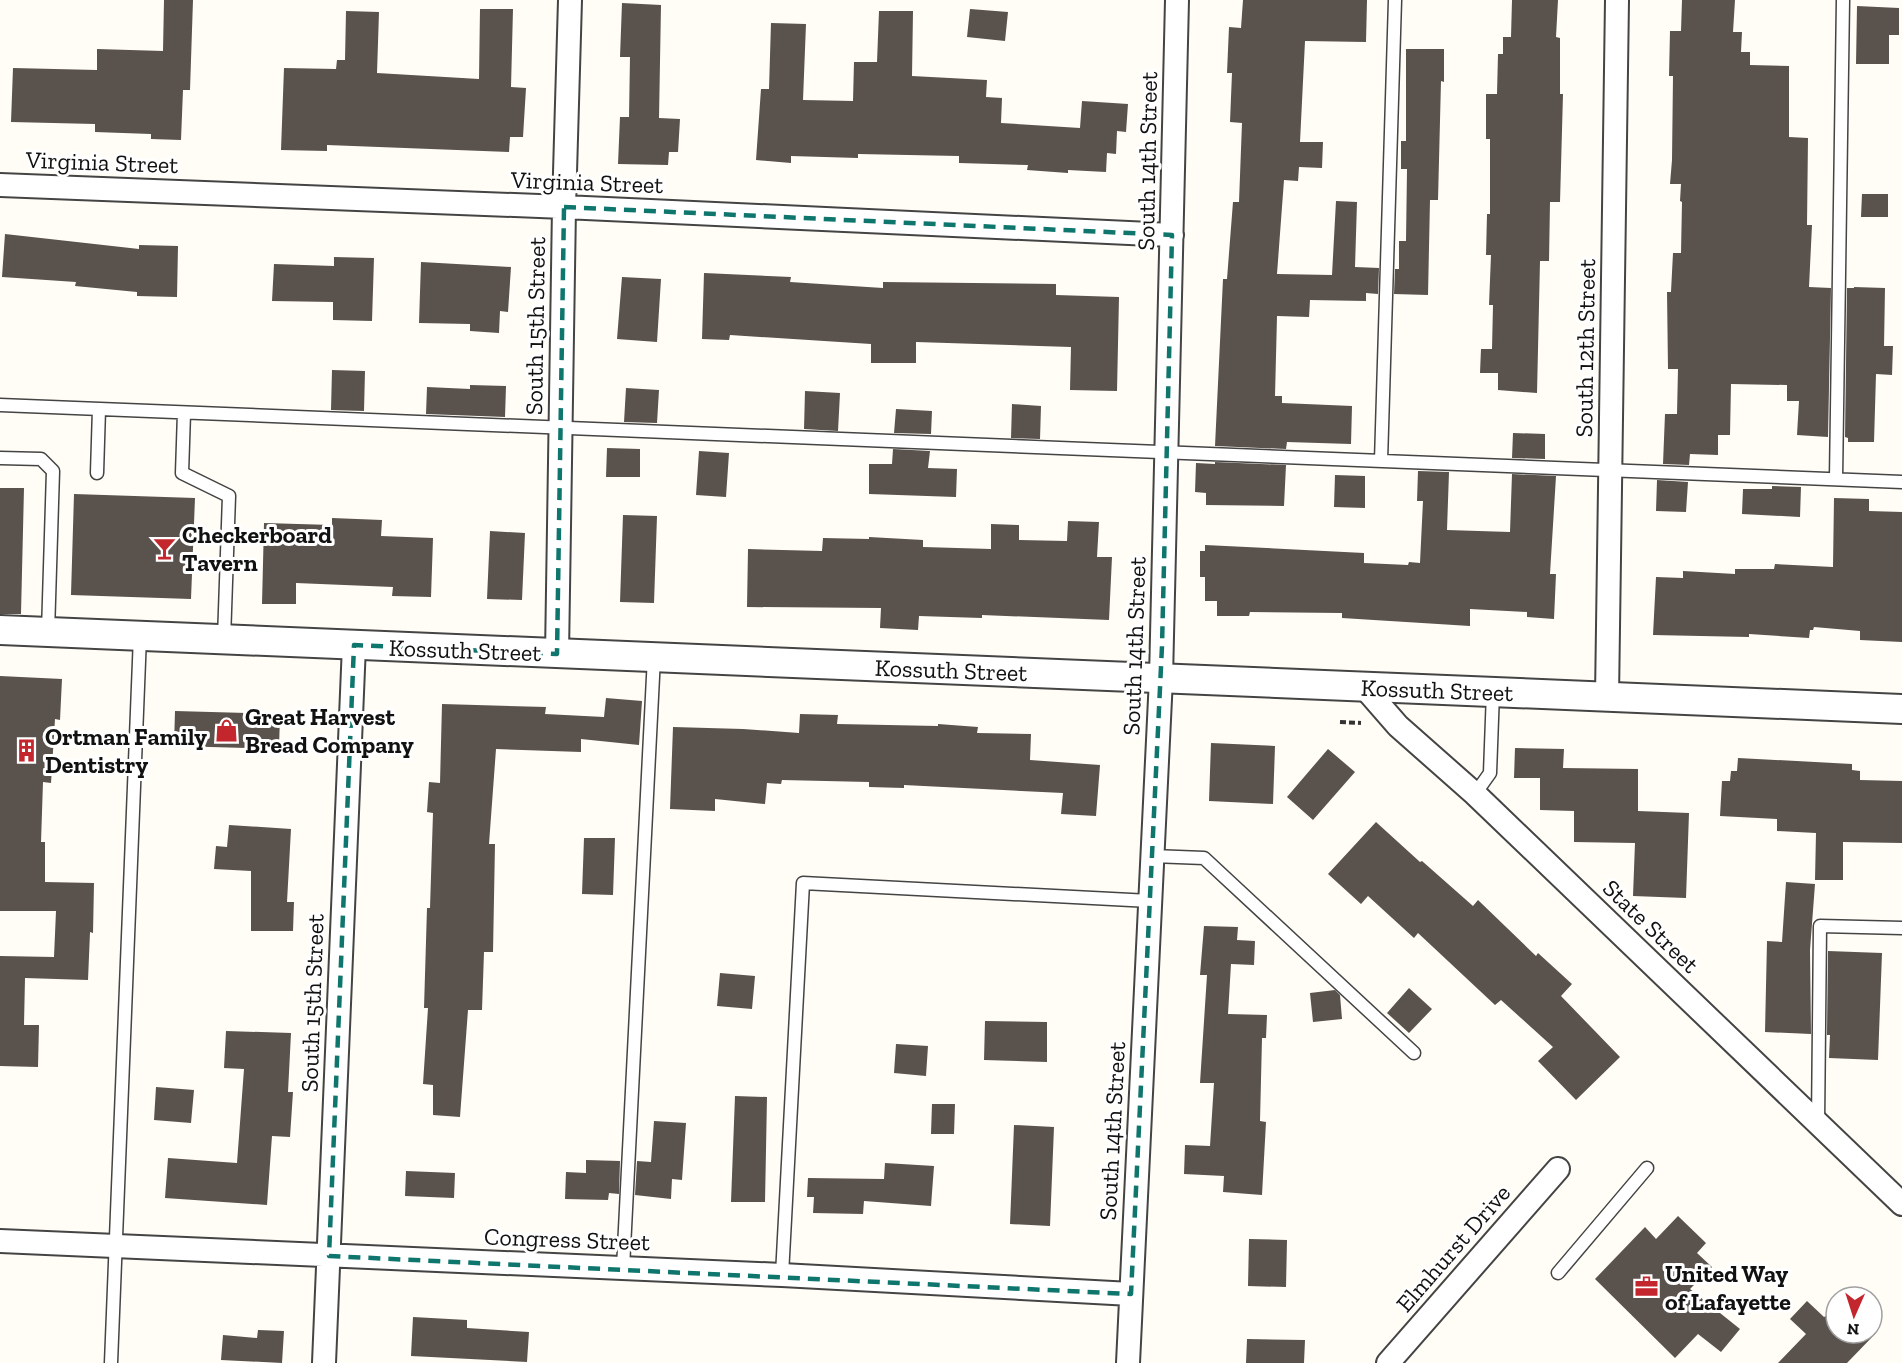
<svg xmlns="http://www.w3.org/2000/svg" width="1902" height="1363" font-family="'Zilla Slab',serif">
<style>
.building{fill:#5a524d}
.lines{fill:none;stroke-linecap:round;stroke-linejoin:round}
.service-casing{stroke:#444;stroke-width:15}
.minor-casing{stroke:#444;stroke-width:26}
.tertiary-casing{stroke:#444;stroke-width:32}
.path{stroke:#333;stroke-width:4;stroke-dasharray:6 3;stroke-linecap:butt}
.service{stroke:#fff;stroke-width:12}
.minor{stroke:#fff;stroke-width:22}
.tertiary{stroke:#fff;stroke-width:28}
.marked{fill:none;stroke:#0f766e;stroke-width:4.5;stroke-dasharray:12 8;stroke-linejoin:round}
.labels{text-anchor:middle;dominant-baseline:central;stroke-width:6;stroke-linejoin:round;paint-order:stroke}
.street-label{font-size:24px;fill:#111;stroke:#fff}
.poi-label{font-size:24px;font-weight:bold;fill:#111;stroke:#fff;text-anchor:start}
</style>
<rect width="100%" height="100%" fill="#fffdf5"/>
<!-- building -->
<path class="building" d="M164 0H193L190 90H183L181 140 151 139V134L95 132V124L11 122 13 68 97 70V49L163 51Z
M1243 0H1367L1366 42 1305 41 1300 142H1323L1322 168 1299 167 1298 181 1284 180 1277 274 1332 275 1336 201 1357 202 1355 267 1379 268 1378 294 1366 293V301L1310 300 1309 317 1277 316 1275 396H1282V403L1352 406 1351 444 1287 442 1286 449 1215 446 1223 279H1227L1233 202H1239L1242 123 1230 122 1232 73H1227L1229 27 1241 28Z
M1512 0H1558L1556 37 1560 38V94H1563L1560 202H1550L1549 261H1540L1537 393 1498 390V373H1480L1481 349H1492L1493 305H1489L1491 255H1486L1487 214H1490V139H1486V94H1497L1498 54H1503V37H1511Z
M1682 0H1735L1733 32H1742L1741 52H1750V65L1789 66V137L1808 138 1807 225H1812L1809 287 1831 288 1828 437 1797 435 1799 401H1787V385L1731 384 1730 435H1718V455L1690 454 1689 465 1663 464 1665 414H1677L1678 369H1668L1667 292H1671L1673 253H1681L1682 202 1680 201 1681 184H1670L1672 160 1673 76H1669L1670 31H1681Z
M622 3 661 5 659 118 680 119 678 152H669L668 165 618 164 620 117H629L630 57H620Z
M1857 6 1899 8V35H1889V64H1856Z
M480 9H513L511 87 526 88 523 137H510L509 152 327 145V151L281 150 284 68 336 69 337 60H345L346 11 379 12 377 73 479 79Z
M970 9 1008 12 1005 41 967 37Z
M879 11H913L912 76 987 80 986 97 1002 98 1001 123 1080 128 1082 101 1128 104 1126 132 1117 131 1116 154 1107 153 1106 172 1068 170V173L1027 170 1028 165 959 163V156L858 154V158L791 156V163L756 160 761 89H769L771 23 806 24 803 100 853 101 854 62H877Z
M1406 49H1444V82L1441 81 1438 200H1430L1428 295 1394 294 1395 269H1399V241H1406L1407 169H1401V141H1406Z
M1862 194H1888V217H1861Z
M5 234 139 249V245L178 246 177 297 137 296V292L75 286 76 282 2 277Z
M334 257 374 258 372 321 333 320V302L272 301 274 264 334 266Z
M421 262 511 267 508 312 500 311 499 333 470 331V324L419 323Z
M704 273 791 277 790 282 883 288V282L1056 284V295L1119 297 1117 391 1070 390 1071 347 916 342V363H871V344L730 335 729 340 702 339Z
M622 277 661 279 657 342 617 339Z
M1854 287 1885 288 1884 346H1893L1892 375 1876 374 1874 442H1848V438L1845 437 1847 288H1854Z
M332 370 365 371 364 411 331 410Z
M470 385 506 386 505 417 426 414 427 387 470 389Z
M626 388 659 390 657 423 624 422Z
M805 391 840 393 838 431 804 429Z
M1012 404 1041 406 1040 439 1011 438Z
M896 409 932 411 931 434 894 433Z
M1513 433 1545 434V459L1512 458Z
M607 448 640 449V477H606Z
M893 449 930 451 928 468 957 469 956 497 869 494V464H892Z
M699 451 729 453 726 497 696 495Z
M1215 462 1286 465 1284 506 1206 505V493L1195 492 1196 463 1215 464Z
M1418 471 1449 472 1447 530 1510 532 1512 474 1556 476 1550 574H1556L1554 619 1527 617V612L1470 609V626L1342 618V613L1250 612 1249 616H1217V601H1205V577H1200V551H1205V545L1364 553V563L1408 565 1409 562 1420 563 1423 501H1417Z
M1335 475 1365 476V508L1334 507Z
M1657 480 1688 482 1686 512 1656 511Z
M1772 486 1801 487 1800 517 1742 514 1743 489H1772Z
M0 488H24L21 614H0Z
M74 494 195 498 191 599 71 595Z
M1834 498 1869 499V511L1902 512V642L1860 640V631L1814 627 1813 630H1810L1809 638 1749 634V637L1653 635 1656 577 1683 578V571L1735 574V569H1774L1775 564 1833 567Z
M623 515 657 516 654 603 620 602Z
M332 518 382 520 381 536 433 538 431 597 392 596 393 587 296 583V604H262L264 523 332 525Z
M1068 521 1099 522 1097 557H1112L1109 620 982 615V618L919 616 918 630 880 628 881 608 747 607 748 549 822 551 823 538 869 539V537L923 540V547L991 549V524L1019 525V540L1067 541Z
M490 531 525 533 522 600 487 599Z
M0 676 62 679 60 720 55 719 51 783 43 782 41 842H45V882L94 883 93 933 90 932 88 980 25 978 24 1025H39L38 1067 0 1066V956L54 957 56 911H0Z
M606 698 642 701 639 745 581 739V752L496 749 489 844H495L493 952H484L482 1010H468L460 1117 433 1115V1085L423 1084 428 1008H424L427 908H430L433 813 427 812 429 782 440 783 442 704 546 707 545 714 604 717Z
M175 711 280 714 279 749 174 746Z
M800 714 838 715 837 724 938 726V724L978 727 977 733 1031 734 1030 760 1100 765 1096 816 1061 814 1063 793 904 785V788L869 787V782L782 780 781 784 767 783 765 804 715 799V811L670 809 673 727 743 729 799 733Z
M1211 743 1275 746 1273 804 1209 801Z
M1515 748 1564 749 1563 768 1638 769V811L1689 813 1686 898 1633 896 1635 843 1574 842V811L1540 810V778H1514Z
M1328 749 1355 772 1313 820 1287 797Z
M1738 758 1852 764V770L1860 771V780L1902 781V843L1843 842V880H1815L1816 833 1777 831V819L1720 816 1722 781H1730L1731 771H1737Z
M1376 822 1420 862 1422 861 1473 906 1478 900 1536 956 1538 953 1572 984 1561 996 1620 1057 1576 1100 1538 1061 1553 1047 1501 1000 1495 1005 1418 933 1414 938 1368 896 1361 904 1328 874Z
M229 825 291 829 287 902H294L293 931H251V871L214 869 216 846 227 847Z
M584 838H615L613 895 582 894Z
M1786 882 1815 884 1810 950 1811 1034 1765 1032 1767 941 1782 942Z
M1204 926 1238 927 1237 940 1255 941 1254 965 1231 964 1228 1014 1267 1015 1266 1038H1262L1260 1121 1266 1122 1262 1195 1223 1192 1224 1176 1184 1174 1185 1145 1210 1146 1214 1083H1200L1207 975H1200Z
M1828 951 1882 953 1878 1060 1829 1058 1830 1035H1827Z
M720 973 755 976 752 1009 717 1006Z
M1409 988 1432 1009 1409 1033 1387 1013Z
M1335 990 1340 995 1342 1019 1313 1022 1310 993Z
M985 1021 1047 1022V1062L984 1060Z
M226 1031 291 1033 288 1092H293L290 1137 272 1136 267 1205 165 1198 168 1158 237 1163 244 1069 224 1068Z
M896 1044 928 1046 926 1076 894 1073Z
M156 1087 194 1090 191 1123 154 1120Z
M735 1096 767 1097 765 1202H731Z
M932 1104H955L954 1134H931Z
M654 1121 686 1123 682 1180 672 1179 671 1199 635 1195 637 1161 651 1162Z
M1014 1125 1054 1127 1050 1226 1010 1224Z
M586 1160 620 1161 619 1194 609 1193 608 1200 565 1199 566 1172 586 1173Z
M885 1163 934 1166 931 1206 864 1201 863 1214 813 1213 814 1197H807L808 1178 884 1179Z
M406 1171 455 1173 454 1198 405 1196Z
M1678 1216 1706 1243 1697 1253 1712 1267 1690 1289 1740 1329 1721 1352 1698 1334 1675 1358 1595 1279 1645 1227 1656 1239Z
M1249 1239 1287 1240 1286 1287 1248 1286Z
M1807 1301 1824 1317 1836 1311V1333H1876L1847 1363H1778L1806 1334 1790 1319Z
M413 1317 467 1320V1328L529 1332 527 1362 411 1356Z
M258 1330 284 1331 282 1363 221 1360 223 1335 257 1338Z
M1247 1339 1305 1340 1304 1363H1246Z"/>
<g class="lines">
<defs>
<path id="service" d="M0 405 1902 482
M184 413 182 473 229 496 224 639
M0 458 41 459 53 471 48 632
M1381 461 1395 0
M97 473 99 409
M1836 479 1843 0
M1475 794 1490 773 1493 692
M1152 856 1204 858 1414 1053
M1818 1124 1820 926 1902 928
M623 1268 654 657
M1558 1273 1647 1168
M782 1275 803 883 1150 901
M111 1363 140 636"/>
<path id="minor" d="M0 185 564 207 1172 235
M557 654 564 207 570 0
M1364 687 1398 726 1475 794 1902 1204
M1607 697 1617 0
M0 1241 782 1275 1131 1294
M324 1363 354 645
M1128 1363 1161 678 1177 0
M1388 1363 1558 1169"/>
<path id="tertiary" d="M0 630 1902 709"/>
</defs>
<!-- service casing -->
<use href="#service" class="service-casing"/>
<!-- minor casing -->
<use href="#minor" class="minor-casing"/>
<!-- tertiary casing -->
<use href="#tertiary" class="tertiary-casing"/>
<!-- path -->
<path class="path" d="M1340 722 1361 723"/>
<!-- service -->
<use href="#service" class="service"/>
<!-- minor -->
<use href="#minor" class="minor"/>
<!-- tertiary -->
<use href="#tertiary" class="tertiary"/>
</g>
<!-- marked area -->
<path class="marked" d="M564 207 1172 235 1162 646 1131 1294 329 1256 354 645 557 654Z"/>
<!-- icons -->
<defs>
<symbol id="bar-bare" viewBox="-9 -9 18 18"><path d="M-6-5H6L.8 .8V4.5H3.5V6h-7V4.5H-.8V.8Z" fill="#c4262e" stroke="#fff" stroke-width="2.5" paint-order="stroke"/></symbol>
<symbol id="shop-bare" viewBox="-9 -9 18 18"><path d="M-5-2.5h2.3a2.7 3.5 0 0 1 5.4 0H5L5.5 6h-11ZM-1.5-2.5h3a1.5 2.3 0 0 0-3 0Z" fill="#c4262e" stroke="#fff" stroke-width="2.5" paint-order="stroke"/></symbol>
<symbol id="building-bare" viewBox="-9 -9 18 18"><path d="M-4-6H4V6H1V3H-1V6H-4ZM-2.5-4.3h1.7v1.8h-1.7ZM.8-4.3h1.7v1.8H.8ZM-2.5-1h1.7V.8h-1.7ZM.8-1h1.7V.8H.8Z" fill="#c4262e" stroke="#fff" stroke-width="2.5" paint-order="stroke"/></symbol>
<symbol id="office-bare" viewBox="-9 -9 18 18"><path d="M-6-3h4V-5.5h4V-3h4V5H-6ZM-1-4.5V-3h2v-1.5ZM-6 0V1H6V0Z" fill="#c4262e" stroke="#fff" stroke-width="2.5" paint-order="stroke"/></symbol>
</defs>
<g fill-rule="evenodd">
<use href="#bar-bare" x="148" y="532" width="33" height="33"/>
<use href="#shop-bare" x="210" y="714" width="33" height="33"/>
<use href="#building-bare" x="10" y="734" width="33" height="33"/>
<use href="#office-bare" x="1630" y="1270" width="33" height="33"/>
</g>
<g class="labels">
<!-- street labels -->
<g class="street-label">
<text transform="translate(1147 161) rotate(-89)">South 14th Street</text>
<text transform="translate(102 162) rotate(2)">Virginia Street</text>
<text transform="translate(587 182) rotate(2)">Virginia Street</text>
<text transform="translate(535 326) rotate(-89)">South 15th Street</text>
<text transform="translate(1585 348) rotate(-89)">South 12th Street</text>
<text transform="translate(1134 646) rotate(-88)">South 14th Street</text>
<text transform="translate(465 650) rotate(2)">Kossuth Street</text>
<text transform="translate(951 670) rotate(2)">Kossuth Street</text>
<text transform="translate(1437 690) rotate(2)">Kossuth Street</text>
<text transform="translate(1651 926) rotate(44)">State Street</text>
<text transform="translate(312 1003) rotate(-88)">South 15th Street</text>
<text transform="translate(1112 1131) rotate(-87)">South 14th Street</text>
<text transform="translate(567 1239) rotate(2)">Congress Street</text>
<text transform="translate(1453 1248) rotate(-49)">Elmhurst Drive</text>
</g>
<!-- poi labels -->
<g class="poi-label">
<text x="182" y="534">Checkerboard<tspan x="182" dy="28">Tavern</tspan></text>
<text x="245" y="716">Great Harvest<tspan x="245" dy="28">Bread Company</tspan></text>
<text x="45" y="736">Ortman Family<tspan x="45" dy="28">Dentistry</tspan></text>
<text x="1665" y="1273">United Way<tspan x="1665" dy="28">of Lafayette</tspan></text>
</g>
</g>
<!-- north arrow -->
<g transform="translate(1854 1315) rotate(183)"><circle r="28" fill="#ffffff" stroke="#a0a0a0" stroke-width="1.5"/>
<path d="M0-4.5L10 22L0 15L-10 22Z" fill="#c4262e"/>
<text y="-9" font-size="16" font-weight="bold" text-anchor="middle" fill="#111111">N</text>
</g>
</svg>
